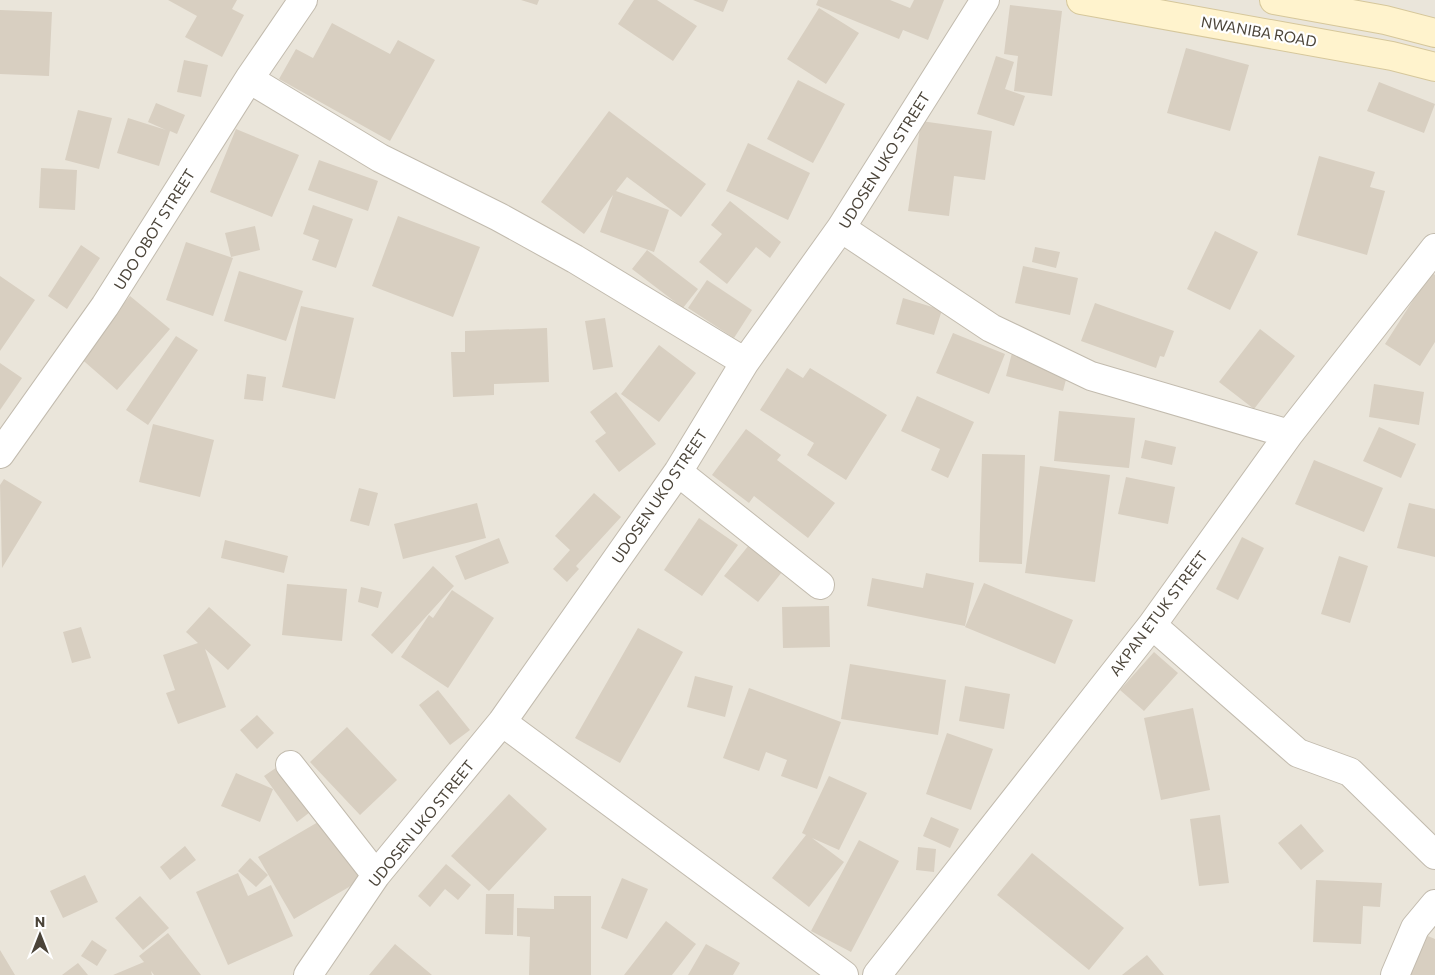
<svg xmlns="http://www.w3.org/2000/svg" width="1435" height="975" font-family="Commissioner,sans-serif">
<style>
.residential{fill:#eae5da}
.building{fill:#d8cfc1}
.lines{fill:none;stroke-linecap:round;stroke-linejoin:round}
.street-casing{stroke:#c2bbae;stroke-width:30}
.secondary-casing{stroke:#d6c79b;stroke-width:30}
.street{stroke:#fff;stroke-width:28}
.secondary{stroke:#fff3cd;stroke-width:28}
.labels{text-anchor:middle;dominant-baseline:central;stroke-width:4.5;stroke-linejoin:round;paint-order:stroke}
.street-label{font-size:15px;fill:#4b4439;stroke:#fff}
</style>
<rect width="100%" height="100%" fill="#f6f3ec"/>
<!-- residential -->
<path class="residential" d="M0 0H1435V975H0Z"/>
<!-- building -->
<path class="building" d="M168 0H237L232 9 244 15 222 57 185 37 197 16Z
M521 0H539L537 5Z
M634 0H657L697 26 673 61 618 24Z
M693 0H728L723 12Z
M818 0H890L910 8 914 0H944L928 40 903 30 899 39 816 5Z
M1010 5 1062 11 1052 96 1014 91 1018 56 1004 54Z
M819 8 859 33 826 84 787 59Z
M0 10 52 12 49 76 0 74Z
M332 23 390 54 398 40 435 60 390 141 279 79 296 49 313 58Z
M1186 48 1249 65 1230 131 1167 113Z
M996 56 1014 62 1005 89 1025 96 1014 126 977 114Z
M184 60 208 65 201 97 177 92Z
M798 80 845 104 813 163 767 139Z
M1379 82 1435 104 1424 133 1367 111Z
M156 103 185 115 177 134 170 131 159 166 117 153 128 118 166 130 148 122Z
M78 110 112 118 99 169 65 160Z
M609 111 706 184 681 217 627 177 616 191 669 210 654 252 600 232 613 195 584 234 541 202Z
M921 121 992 131 985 180 954 176 949 216 908 211Z
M236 129 299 155 272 217 210 192Z
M748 143 810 173 788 220 726 191Z
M1319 156 1375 172 1370 187 1385 191 1367 255 1297 235Z
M319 160 378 181 368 211 308 190Z
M41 168 77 170 75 210 39 208Z
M730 201 781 242 770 258 756 247 727 284 699 262 722 234 711 225Z
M313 205 353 219 336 268 312 260 319 240 303 234Z
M398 216 480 247 453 317 372 286Z
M255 226 260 250 231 257 225 233Z
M1215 231 1258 252 1230 310 1187 289Z
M186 242 233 258 213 316 166 300Z
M81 245 100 258 67 309 48 296Z
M1035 247 1060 252 1056 268 1032 262Z
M647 250 698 289 683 308 632 269Z
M1023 266 1078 278 1070 315 1015 303Z
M239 271 303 291 286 341 224 321Z
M1431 272 1435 275V342L1420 366 1385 344Z
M0 276 35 300 0 351Z
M707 280 752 310 734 338 688 308Z
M130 296 170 329 117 390 78 356Z
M903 298 942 310 934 335 896 324Z
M1095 303 1174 331 1164 357 1160 356 1156 368 1081 341Z
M301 306 354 318 335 399 282 387Z
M605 318 613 367 593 370 585 321Z
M547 328 549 382 494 384V395L453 397 451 352H465V331Z
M1260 329 1295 356 1254 409 1219 382Z
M953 333 1005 354 989 394 936 373Z
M176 336 198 350 148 425 126 410Z
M659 345 696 373 659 422 621 394Z
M1012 353 1069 368 1063 391 1006 376Z
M0 363 22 378 0 410Z
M787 368 803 378 810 368 887 415 846 480 807 455 814 443 760 410Z
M247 374 266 377 263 401 244 399Z
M1374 384 1424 392 1419 425 1369 417Z
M616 392 656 444 619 472 595 441 606 433 590 412Z
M917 396 974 422 948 478 931 470 940 449 901 431Z
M1059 411 1135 418 1129 468 1054 461Z
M153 424 214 440 200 497 139 482Z
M1379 427 1416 444 1401 478 1363 461Z
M746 429 781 455 777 460 835 503 808 538 754 496 749 503 712 475Z
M1145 440 1176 447 1172 465 1141 458Z
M982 454 1025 455 1022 564 979 562Z
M1314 460 1383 488 1364 532 1295 504Z
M1040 466 1110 475 1095 582 1025 573Z
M1126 477 1175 487 1168 524 1118 514Z
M4 479 42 502 2 568 0 485Z
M359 488 378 493 369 526 350 521Z
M594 493 621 517 576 566 579 569 567 582 553 569 570 550 555 536Z
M477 503 486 538 403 559 394 524Z
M1409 503 1435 509V557L1397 548Z
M699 518 738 545 702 596 664 570Z
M1242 537 1264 548 1238 600 1216 589Z
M499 538 509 563 465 580 455 556Z
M225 540 288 556 284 573 221 558Z
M749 545 782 572 758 602 724 576Z
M1339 556 1368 566 1350 623 1321 614Z
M433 566 454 586 392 654 371 635Z
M926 573 974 583 965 626 867 606 872 578 923 588Z
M984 583 1073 620 1055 664 965 627Z
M287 584 347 589 342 641 282 635Z
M361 587 382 592 378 608 358 602Z
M452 590 494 618 448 688 401 657 429 615 433 618Z
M829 606 830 647 783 648 782 607Z
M209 607 251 645 228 670 205 649 226 707 178 724 166 693 175 690 163 655 198 643 186 632Z
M81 627 91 658 72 663 63 632Z
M638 628 683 652 620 763 575 738Z
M1154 652 1178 673 1144 711 1120 690Z
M850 664 946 680 938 735 841 719Z
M695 676 733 686 725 717 687 707Z
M965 686 1010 694 1004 729 959 721Z
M749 688 841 722 817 789 781 776 787 760 766 752 759 771 723 758Z
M438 690 470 730 450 745 419 705Z
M1193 708 1210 790 1161 800 1144 718Z
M257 715 274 733 257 749 240 730Z
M347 727 397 780 360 815 310 762Z
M947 733 993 749 971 810 926 794Z
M286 761 318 806 297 822 264 776Z
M236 773 273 789 260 822 221 806Z
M829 776 867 793 839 850 812 838 844 862 809 907 772 878 806 835 802 833Z
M509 794 547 829 489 891 451 856Z
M1220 815 1229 883 1199 886 1190 819Z
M931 817 959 829 950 848 923 836Z
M325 818 361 880 294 919 258 857Z
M1301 824 1324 851 1301 870 1278 843Z
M859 840 899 861 851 952 811 931Z
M185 846 196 860 170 880 160 867Z
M918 847 936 849 934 872 916 870Z
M1032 853 1124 928 1089 970 997 895Z
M250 858 268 875 256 887 238 871Z
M446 864 471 885 458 900 445 889 430 907 418 896Z
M238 873 248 896 271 885 293 936 228 965 196 892Z
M85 875 98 902 63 918 50 891Z
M622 878 648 889 627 939 601 928Z
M1316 880 1382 883 1380 907 1363 906 1361 944 1313 942Z
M486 894H514L513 935 485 934Z
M140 896 169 928 143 950 115 918Z
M554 896H591V975H529L530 937 517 936V908L554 909Z
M666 921 696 944 672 975H624Z
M168 933 201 975H154L151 971 152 975H113L144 962 139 956Z
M1423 934 1435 939V975H1404Z
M92 940 107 950 97 966 81 956Z
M395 944 432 975H369Z
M706 944 740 963 733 975H688Z
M0 950 15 975H0Z
M1147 955 1164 975H1122Z
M78 963 88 975H62Z"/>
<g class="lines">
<defs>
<path id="street" d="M249 79 380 158 499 217 575 259 745 362
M841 228 991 328 1091 376 1289 434
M0 454 105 306 249 79 303 0
M678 472 820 585
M1152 625 1298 753 1350 772 1435 855
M502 722 844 975
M290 765 376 875
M308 975 376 875 502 722 678 472 745 362 841 228 985 0
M877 975 1152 625 1289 434 1435 248
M1395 975 1415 928 1435 904"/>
<path id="secondary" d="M1081 0 1392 56 1435 67
M1274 0 1385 20 1435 33"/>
</defs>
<!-- street casing -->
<use href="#street" class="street-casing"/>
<!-- secondary casing -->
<use href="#secondary" class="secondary-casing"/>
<!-- street -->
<use href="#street" class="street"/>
<!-- secondary -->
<use href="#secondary" class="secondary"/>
</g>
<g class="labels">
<!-- street labels -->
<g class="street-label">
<text transform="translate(1259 31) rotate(10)">NWANIBA ROAD</text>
<text transform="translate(884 160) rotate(-58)">UDOSEN UKO STREET</text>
<text transform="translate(154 229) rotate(-58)">UDO OBOT STREET</text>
<text transform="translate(659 496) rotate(-56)">UDOSEN UKO STREET</text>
<text transform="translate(1158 613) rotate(-53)">AKPAN ETUK STREET</text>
<text transform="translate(421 823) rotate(-51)">UDOSEN UKO STREET</text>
</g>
</g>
<!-- north arrow -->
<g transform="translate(40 935)" stroke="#ffffff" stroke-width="4" paint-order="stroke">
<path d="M0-4L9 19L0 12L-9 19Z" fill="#4b4439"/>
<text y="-8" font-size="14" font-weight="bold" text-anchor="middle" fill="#4b4439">N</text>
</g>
</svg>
